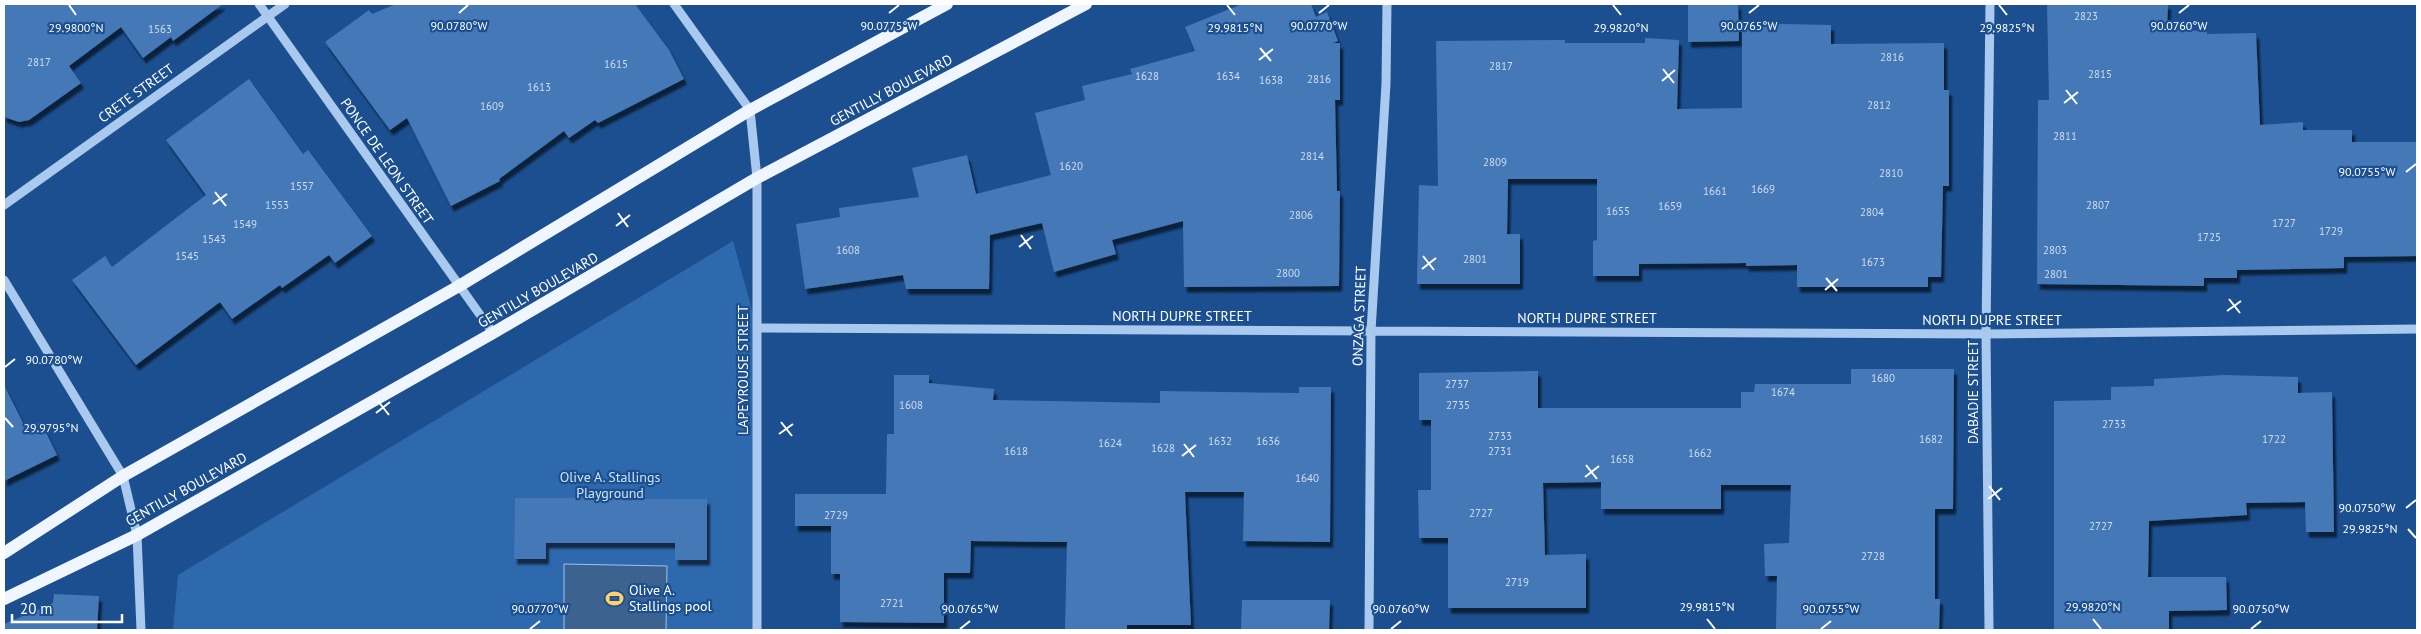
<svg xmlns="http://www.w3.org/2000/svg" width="2421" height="634" font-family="'PT Sans',sans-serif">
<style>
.green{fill:#2e69ad}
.water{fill:#3c6290;stroke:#9cc4f0}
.building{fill:#4478b7;filter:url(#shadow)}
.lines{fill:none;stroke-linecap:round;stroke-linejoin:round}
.minor{stroke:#a9c9ee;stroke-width:9}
.major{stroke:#f0f6ff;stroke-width:12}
.ticks{fill:none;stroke:#fff;stroke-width:2}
.labels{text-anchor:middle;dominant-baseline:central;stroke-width:4.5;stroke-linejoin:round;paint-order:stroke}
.number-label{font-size:11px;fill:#d0dded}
.street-label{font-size:14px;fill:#fff;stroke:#1b4f8f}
.park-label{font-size:14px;fill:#cfe3fa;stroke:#1b4f8f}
.poi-label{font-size:14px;fill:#fff;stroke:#1b4f8f;text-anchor:start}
.ticks-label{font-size:12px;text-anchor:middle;fill:#fff;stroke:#1b4f8f;stroke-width:4.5;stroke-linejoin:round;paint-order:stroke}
</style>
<defs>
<filter id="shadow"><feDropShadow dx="3" dy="5.5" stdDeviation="1" flood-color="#0009"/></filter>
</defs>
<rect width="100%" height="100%" fill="#1b4f8f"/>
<!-- green -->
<path class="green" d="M733 241 757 328V630H173L178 575Z"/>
<!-- water -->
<path class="water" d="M564 564 667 566 666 630H564Z"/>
<!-- building -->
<path class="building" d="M4 4H223L173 41 171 37 143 58 121 27 69 66 81 83 29 120 19 122 4 117Z
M396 4H635L669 50 684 79 598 123 595 120 569 138 564 131 499 179 500 181 451 206 407 118 390 130 325 42 369 10 372 14Z
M1242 4H1311L1316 17 1327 12 1338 41 1333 43H1340V100H1335L1337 191H1340L1339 286 1184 287 1183 221 1112 240 1116 254 1054 272 1042 223 990 235 989 289H906L903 275 805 289 796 224 840 217 839 208 919 197 912 168 967 155 976 194 1051 175 1035 113 1085 100 1082 86 1132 74 1130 69 1195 51 1185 27Z
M1688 4H1738L1739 41 1688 42Z
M2047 4H2168L2167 30 2207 31V34L2256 33 2260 125 2303 122V130H2352V142H2417V256L2344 257V268L2237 270V278H2204V286L2037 284 2038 100H2049Z
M1742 23 1831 25V44L1944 43V90H1949V186H1943L1941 277H1928V287H1797V265L1746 266V263L1639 264V276H1593V241L1597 240V179H1508L1507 234H1520V284H1417L1419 185 1438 186 1436 41 1565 40V43H1645V38L1679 40 1677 109 1742 108Z
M249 79 303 154 308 150 372 236 335 263 329 255 282 288 280 285 232 319 220 302 136 365 72 280 105 256 112 267 206 195 166 140Z
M1851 369H1954L1953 509H1935V599H1940L1939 630H1776L1777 576H1765L1764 544 1789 543 1791 485H1721V509H1601V482L1543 483 1545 555 1586 554V608H1448V538H1419L1418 490H1431V420H1419V373L1538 371V408H1741V392H1754L1755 384H1851Z
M894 375H929V383L994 389 993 400 1160 403V391L1299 393V387H1331L1330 542 1243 541 1244 492H1185L1191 625H1127V630L1065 629 1067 542 971 541 970 573H944V623L840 622V574H831V526H795V494H886L887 434H894Z
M2224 375 2298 377V393L2332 392 2334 532H2306L2305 502 2246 503 2247 515 2149 521 2148 577H2226L2227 610 2169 611V630H2054V401L2111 400V387L2154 386V379Z
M4 385 26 429 41 422 57 455 4 481Z
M588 493H633V499H707V560H675V543H546V559H514L515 498H588Z
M54 594 99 596 97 630H4V624L53 603Z
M1242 600H1330L1329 630H1241Z"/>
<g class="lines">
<!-- minor -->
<path class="minor" d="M259 4 493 333
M674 4 750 110 757 178V630
M4 205 285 4
M4 280 123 476 137 535 141 630
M757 328 1986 334 2417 329
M1369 630 1371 331 1386 84 1387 4
M1989 630 1986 334 1990 4"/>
<!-- major -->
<path class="major" d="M4 553 123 476 459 286 750 110 947 4
M4 599 137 535 493 333 757 178 1086 4"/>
</g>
<!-- ticks -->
<path class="ticks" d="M69 5 76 15M1227 5 1235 15M1613 5 1621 15M1999 5 2007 15M459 13 468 5M889 13 899 5M1319 13 1329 5M1749 13 1759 5M2179 13 2189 5M1260 48 1271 61M1259 60 1273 49M1663 69 1674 83M1662 81 1675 70M2066 90 2077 104M2064 103 2078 92M2406 172 2416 164M215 192 226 206M213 204 227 194M618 213 628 227M616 226 630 215M1021 235 1031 249M1019 247 1033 236M1423 256 1434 270M1422 269 1436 258M1826 278 1837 291M1825 290 1838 279M2229 299 2240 313M2227 311 2241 301M5 367 15 359M378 401 389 415M376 413 390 402M5 418 13 427M781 422 792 436M779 434 793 424M1184 444 1194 457M1182 456 1196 445M1586 465 1597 479M1585 477 1599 466M1989 486 2000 500M1988 499 2002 488M2406 508 2416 500M2408 529 2416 538M1707 619 1715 629M2093 619 2101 629M530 629 540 621M960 629 970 621M1391 629 1401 621M1821 629 1831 621M2251 629 2261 621"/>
<!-- icons -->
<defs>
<symbol id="stadium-bare" viewBox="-9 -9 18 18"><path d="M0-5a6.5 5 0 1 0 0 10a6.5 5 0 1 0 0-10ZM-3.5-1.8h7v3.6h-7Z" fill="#ffd166" stroke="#1b4f8f" stroke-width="2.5" paint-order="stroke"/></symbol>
</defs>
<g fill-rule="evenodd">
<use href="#stadium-bare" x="602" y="586" width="25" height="25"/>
</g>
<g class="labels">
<!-- number labels -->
<g class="number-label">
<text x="2086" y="16">2823</text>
<text x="160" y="29">1563</text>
<text x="1892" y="57">2816</text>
<text x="39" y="62">2817</text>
<text x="616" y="64">1615</text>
<text x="1501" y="66">2817</text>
<text x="2100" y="74">2815</text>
<text x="1147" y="76">1628</text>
<text x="1228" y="76">1634</text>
<text x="1319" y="79">2816</text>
<text x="1271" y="80">1638</text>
<text x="539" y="87">1613</text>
<text x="1879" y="105">2812</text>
<text x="492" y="106">1609</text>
<text x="2065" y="136">2811</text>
<text x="1312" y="156">2814</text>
<text x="1495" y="162">2809</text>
<text x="1071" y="166">1620</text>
<text x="1891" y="173">2810</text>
<text x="302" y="186">1557</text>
<text x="1763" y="189">1669</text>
<text x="1715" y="191">1661</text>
<text x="277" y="205">1553</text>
<text x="2098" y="205">2807</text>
<text x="1670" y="206">1659</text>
<text x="1618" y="211">1655</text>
<text x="1872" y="212">2804</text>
<text x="1301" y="215">2806</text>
<text x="2284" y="223">1727</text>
<text x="245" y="224">1549</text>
<text x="2331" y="231">1729</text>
<text x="2209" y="237">1725</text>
<text x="214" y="239">1543</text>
<text x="848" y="250">1608</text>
<text x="2055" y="250">2803</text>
<text x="187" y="256">1545</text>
<text x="1475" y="259">2801</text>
<text x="1873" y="262">1673</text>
<text x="1288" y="273">2800</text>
<text x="2056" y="274">2801</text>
<text x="1883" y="378">1680</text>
<text x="1457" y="384">2737</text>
<text x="1783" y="392">1674</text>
<text x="911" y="405">1608</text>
<text x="1458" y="405">2735</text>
<text x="2114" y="424">2733</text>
<text x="1500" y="436">2733</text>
<text x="1931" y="439">1682</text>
<text x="2274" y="439">1722</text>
<text x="1220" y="441">1632</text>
<text x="1268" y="441">1636</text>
<text x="1110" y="443">1624</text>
<text x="1163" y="448">1628</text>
<text x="1016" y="451">1618</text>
<text x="1500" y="451">2731</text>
<text x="1700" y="453">1662</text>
<text x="1622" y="459">1658</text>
<text x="1307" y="478">1640</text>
<text x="1481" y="513">2727</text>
<text x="836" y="515">2729</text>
<text x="2101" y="526">2727</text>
<text x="1873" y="556">2728</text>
<text x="1517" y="582">2719</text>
<text x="892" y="603">2721</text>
</g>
<!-- street labels -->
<g class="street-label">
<text transform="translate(891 90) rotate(-28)">GENTILLY BOULEVARD</text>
<text transform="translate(136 93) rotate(-36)">CRETE STREET</text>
<text transform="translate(387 161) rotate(55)">PONCE DE LEON STREET</text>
<text transform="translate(538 290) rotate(-30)">GENTILLY BOULEVARD</text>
<text x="1182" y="316">NORTH DUPRE STREET</text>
<text transform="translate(1359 316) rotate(-88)">ONZAGA STREET</text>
<text x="1587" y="318">NORTH DUPRE STREET</text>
<text x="1992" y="320">NORTH DUPRE STREET</text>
<text transform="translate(743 370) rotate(-90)">LAPEYROUSE STREET</text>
<text transform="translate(1973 392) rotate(-90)">DABADIE STREET</text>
<text transform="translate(186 489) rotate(-29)">GENTILLY BOULEVARD</text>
</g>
<!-- park labels -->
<g class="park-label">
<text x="610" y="477">Olive A. Stallings<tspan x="610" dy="16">Playground</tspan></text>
</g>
<!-- poi labels -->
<g class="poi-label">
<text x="629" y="590">Olive A.<tspan x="629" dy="16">Stallings pool</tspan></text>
</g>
</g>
<g class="ticks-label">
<text x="459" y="30">90.0780°W</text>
<text x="889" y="30">90.0775°W</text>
<text x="1319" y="30">90.0770°W</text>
<text x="1749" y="30">90.0765°W</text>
<text x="2179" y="30">90.0760°W</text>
<text x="76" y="32">29.9800°N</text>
<text x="1621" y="32">29.9820°N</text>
<text x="1235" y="32">29.9815°N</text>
<text x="2007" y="32">29.9825°N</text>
<text x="2367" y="176">90.0755°W</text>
<text x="54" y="364">90.0780°W</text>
<text x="51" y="432">29.9795°N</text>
<text x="2367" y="512">90.0750°W</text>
<text x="2370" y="533">29.9825°N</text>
<text x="1707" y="611">29.9815°N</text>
<text x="2093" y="611">29.9820°N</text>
<text x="540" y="613">90.0770°W</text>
<text x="970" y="613">90.0765°W</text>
<text x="1401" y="613">90.0760°W</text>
<text x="1831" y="613">90.0755°W</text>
<text x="2261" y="613">90.0750°W</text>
</g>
<!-- border -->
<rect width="2421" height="634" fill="none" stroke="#ffffff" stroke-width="10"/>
<!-- scale -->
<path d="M12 614v8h110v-8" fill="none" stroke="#ffffff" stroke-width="2.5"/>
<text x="20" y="614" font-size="15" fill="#ffffff" stroke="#1b4f8f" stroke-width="4" paint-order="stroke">20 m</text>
</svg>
